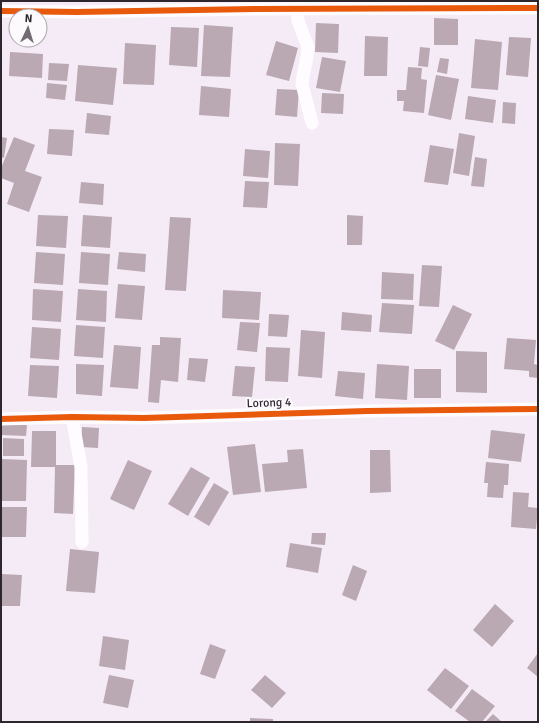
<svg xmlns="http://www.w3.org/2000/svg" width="539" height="723" font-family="Signika,sans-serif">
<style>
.building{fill:#baa8b2}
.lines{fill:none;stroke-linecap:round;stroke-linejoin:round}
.street{stroke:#fefcfe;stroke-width:13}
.cycleway-casing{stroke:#fdfafe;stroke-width:8}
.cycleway{stroke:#e8590c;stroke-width:6}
.labels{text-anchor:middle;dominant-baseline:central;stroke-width:4;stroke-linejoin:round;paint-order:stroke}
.street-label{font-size:12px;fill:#2d262d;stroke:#fdfafe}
</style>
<rect width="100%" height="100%" fill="#f5ebf6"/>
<!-- building -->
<path class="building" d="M434 18 458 19V45H434Z
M316 23 339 24 338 53 315 52Z
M204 25 233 27 230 77 201 76Z
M171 27 199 28 197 67 169 65Z
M365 36 388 37 387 76H364Z
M509 37 531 38 528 77 506 75Z
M475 39 502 42 498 90 471 88Z
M276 41 298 48 289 81 266 75Z
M125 43 156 45 154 85 123 84Z
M420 47 430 48 428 67 418 66Z
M10 52 43 54 42 78 9 76Z
M322 57 346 61 340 92 316 88Z
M440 58 449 59 447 74 437 72Z
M49 63 69 64 67 81 48 80Z
M78 65 117 68 113 105 75 101Z
M408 67 422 68 421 79 427 80 424 113 403 111 404 101H397V90H406Z
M436 75 459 79 451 120 428 115Z
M47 83 67 85 65 100 46 98Z
M201 86 231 89 229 117 199 115Z
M277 89 299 90 297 117 275 115Z
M322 93 344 94 343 114 321 113Z
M468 96 496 100 493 123 465 119Z
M503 102 516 103 515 124 502 123Z
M87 113 111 116 109 135 85 133Z
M49 129 74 130 72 156 47 154Z
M459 133 475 136 469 176 453 173Z
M1 137 7 138 4 158 1 157Z
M14 137 35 145 25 171 42 177 29 212 7 204 14 183 1 178V168Z
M275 143 300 144 298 186 274 185Z
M430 145 454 149 448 185 424 182Z
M245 149 270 151 268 178 243 176Z
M475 157 487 159 484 187 471 186Z
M245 181 269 182 267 208 243 207Z
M81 182 104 184 103 205 79 203Z
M38 215 68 216 66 248 36 246Z
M83 215 112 217 110 248 81 246Z
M347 215 363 216 362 245H347Z
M170 217 191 218 186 291 165 290Z
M36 252 65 254 63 285 34 283Z
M81 252 110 254 108 285 79 283Z
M119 252 146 254 145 272 117 269Z
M422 265 442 266 439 307 419 306Z
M382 272 414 274 413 300 381 299Z
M118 284 145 286 142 320 115 318Z
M33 289 63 291 61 322 32 320Z
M78 289 107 291 106 322 76 320Z
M223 290 261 292 259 320 222 318Z
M382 303 414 305 412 334 379 332Z
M453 305 472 314 454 350 435 341Z
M342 312 372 315 371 332 341 330Z
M269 314 289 315 287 337 268 336Z
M240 322 260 323 257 352 237 350Z
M76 325 105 327 103 358 74 356Z
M32 327 61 329 59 360 30 358Z
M301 330 325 332 322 378 298 376Z
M160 337 181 338 178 382 161 380 159 403 148 402 152 345H160Z
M507 338 536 340 534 364 538 365V378L529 377V371L504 369Z
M114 345 141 347 138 389 110 387Z
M266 347 290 348 288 382 265 381Z
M456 351 487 352V393L456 392Z
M189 358 208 359 205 382 187 380Z
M76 364 104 365 102 396 76 394Z
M377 364 409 366 407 400 375 398Z
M30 365 59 366 57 398 28 396Z
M235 366 255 367 252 397 232 396Z
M414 369H441V398H414Z
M338 371 365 373 363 399 335 396Z
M1 424 27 425 26 436 1 435Z
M82 427 99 428 98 448 81 447Z
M491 430 525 434 521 462 488 458Z
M32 431H56V465H75L73 514 54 513 55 467H31Z
M3 438 24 439V456H3Z
M255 444 261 492 233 495 227 447Z
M303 449 307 488 265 492 262 464 288 462 287 450Z
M370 450H390L391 492 370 493Z
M2 459 27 460 26 501H1Z
M128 460 152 471 134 510 110 499Z
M486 462 509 464 508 485H504L503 498 487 497 488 483H484Z
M191 467 210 478 188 516 168 504Z
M214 483 229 492 209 526 194 517Z
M513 492 529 493 528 507 538 508 536 529 511 527Z
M1 507H27L26 537H1Z
M312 533H326L325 545 311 544Z
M290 543 322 548 318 573 286 567Z
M70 549 99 552 95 593 66 591Z
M353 565 367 571 356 601 342 595Z
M1 574 22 575 20 606H1Z
M495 604 514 621 492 647 473 630Z
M103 636 129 640 125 670 99 666Z
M210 644 226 650 215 679 200 674Z
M538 653V677L527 668Z
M445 668 469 686 451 709 427 690Z
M109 675 134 680 128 708 103 703Z
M265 675 286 693 272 708 251 690Z
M472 689 495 706 482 722H470L455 711Z
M493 714 502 722H485Z
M250 718 273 719V722H250Z"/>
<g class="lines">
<!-- street -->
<path class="street" d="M297 9 298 21 308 47 307 56 303 77 302 84 312 123
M1 11 77 12 254 9 538 8
M72 417 81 467 82 542
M1 419 72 417 144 418 367 411 538 409"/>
<defs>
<path id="cycleway" d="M1 11 77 12 254 9 538 8
M1 419 72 417 144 418 367 411 538 409"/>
</defs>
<!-- cycleway casing -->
<use href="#cycleway" class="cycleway-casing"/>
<!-- cycleway -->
<use href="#cycleway" class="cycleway"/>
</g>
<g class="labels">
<!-- street labels -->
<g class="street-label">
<text transform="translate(269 403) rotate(-2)">Lorong 4</text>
</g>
</g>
<!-- border -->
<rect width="539" height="723" fill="none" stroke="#2d262d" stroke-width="4"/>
<!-- north arrow -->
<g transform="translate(28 28) rotate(4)"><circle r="19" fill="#fdfafe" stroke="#aaa5aa"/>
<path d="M0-3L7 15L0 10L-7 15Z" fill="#736b73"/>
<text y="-6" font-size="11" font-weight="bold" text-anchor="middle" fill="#2d262d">N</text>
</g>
</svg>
